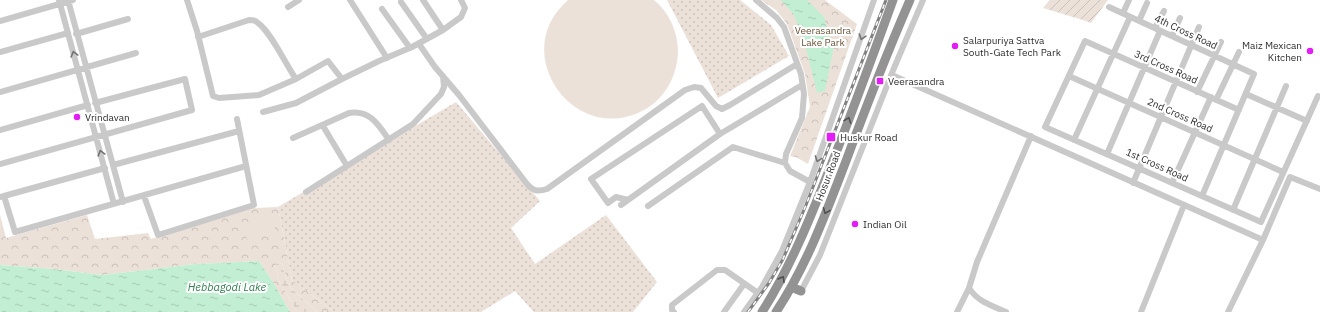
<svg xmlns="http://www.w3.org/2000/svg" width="1320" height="312" font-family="'IBM Plex Sans',sans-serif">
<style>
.grass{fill:url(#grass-dots)}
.wetland{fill:url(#wetland-marsh)}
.park{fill:url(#park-crowns)}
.garden{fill:url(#garden-furrows)}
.pitch{fill:#ece1d8}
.water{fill:url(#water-ripples)}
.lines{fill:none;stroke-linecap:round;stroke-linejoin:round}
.minor{stroke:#c9c9c9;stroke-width:6}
.highway{stroke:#939393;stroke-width:9}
.rail-casing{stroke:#818181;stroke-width:3}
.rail{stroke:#fff;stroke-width:1.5;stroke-dasharray:4.5;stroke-linecap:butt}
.oneway{stroke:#737373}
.oneway2{stroke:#505050}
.poi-dot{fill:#e21df5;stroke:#fff;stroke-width:1.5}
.labels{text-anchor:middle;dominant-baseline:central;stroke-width:4;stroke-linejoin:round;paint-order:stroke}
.park-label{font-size:10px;fill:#6c5236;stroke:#fff}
.street-label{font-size:10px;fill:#2c2c2c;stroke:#fff}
.poi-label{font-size:10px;fill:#2c2c2c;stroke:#fff;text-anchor:start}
.water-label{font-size:11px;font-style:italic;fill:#2f814d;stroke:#fff}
</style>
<defs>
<pattern id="grass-dots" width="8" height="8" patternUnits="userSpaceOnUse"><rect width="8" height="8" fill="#ece1d8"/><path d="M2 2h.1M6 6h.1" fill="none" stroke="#cbc1ba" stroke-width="1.8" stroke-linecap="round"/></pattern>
<pattern id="wetland-marsh" width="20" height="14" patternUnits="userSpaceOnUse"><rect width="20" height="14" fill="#ece1d8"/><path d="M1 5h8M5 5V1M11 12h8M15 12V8" fill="none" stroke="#cbc1ba"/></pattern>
<pattern id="park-crowns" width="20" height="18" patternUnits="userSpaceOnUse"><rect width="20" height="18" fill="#ece1d8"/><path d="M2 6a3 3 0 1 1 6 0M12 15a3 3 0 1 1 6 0" fill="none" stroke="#cbc1ba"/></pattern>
<pattern id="garden-furrows" width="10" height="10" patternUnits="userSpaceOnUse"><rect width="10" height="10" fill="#ece1d8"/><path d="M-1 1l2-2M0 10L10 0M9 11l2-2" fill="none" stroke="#cbc1ba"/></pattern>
<pattern id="water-ripples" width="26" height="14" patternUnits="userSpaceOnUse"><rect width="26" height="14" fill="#c2eed3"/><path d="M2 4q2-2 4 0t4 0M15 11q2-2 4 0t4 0" fill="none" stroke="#a7ccb5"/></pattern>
</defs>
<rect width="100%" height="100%" fill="#fff"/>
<!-- grass -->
<path class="grass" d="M667 0H740L771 25 789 56 718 98Z
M456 102 540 201 511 228 535 264 606 215 657 282 633 312H534L515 291 481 312H334L292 280 278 207Z"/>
<!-- wetland -->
<path class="wetland" d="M278 263 282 264 289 286 317 312H297L279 280 275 266Z"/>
<!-- park -->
<path class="park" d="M761 0H825L857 24 808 164 796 157 790 156 810 107 805 74 787 24 776 10Z
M278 207 292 280 334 312H317L289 286 282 264 278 263 275 266 279 280 297 312H290L273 282 259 261 196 264 102 275 54 269 0 265V215L6 238 87 215 95 239 148 233 151 239 253 208Z"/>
<!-- garden -->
<path class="garden" d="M1050 0H1108L1091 23 1083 20 1043 8Z"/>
<!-- pitch -->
<path class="pitch" d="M568 0H654C672 15 681 39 677 62 674 80 664 97 649 107 579 152 505 55 568 0Z
M270 216 276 232 248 241 242 225Z"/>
<!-- water -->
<path class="water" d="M781 0H807L824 17 828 33 834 46 825 91 817 93 805 44 794 15Z
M259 261 273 282 290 312H0V265L54 269 102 275 196 264Z"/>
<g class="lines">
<!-- minor -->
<path class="minor" d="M59 0 114 204
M68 0 123 202
M187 0 197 31 213 96 219 98 259 95 296 79
M350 0 387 58
M423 0 443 30
M756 0 777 18 784 27 801 74 804 94 802 118 786 154 785 163 790 171 810 182
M401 2 427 39
M288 7 299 0
M1109 7 1254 74 1202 196
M382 9 410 48
M1123 13 1129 0
M0 21 73 0
M1139 21 1147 3
M1155 28 1164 11
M76 34 128 19
M1172 36 1180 18
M198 37 249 20C253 20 255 20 258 23 271 32 286 65 296 79L328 61 342 79 379 61 412 47 443 30 461 17 465 8 461 0
M419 44 435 67 459 95 527 184C533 191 538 192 547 189L685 90 694 87 701 88 716 106 722 109 730 105 797 64
M0 52 68 33
M892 75 1263 240 1228 312
M1069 76 1283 172
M0 92 136 53
M1197 92 1221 42
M1246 94 1307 121
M1216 100 1239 52
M1239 110 1085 41 1045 127 1261 222 1318 96
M263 112 296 103 342 79
M323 126 347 166
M0 130 88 105
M293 138 349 113C370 110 378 124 389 140
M1074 140 1130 17
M1107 154 1160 31
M0 164 192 110 185 79 95 103
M113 165 239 131
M1133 183 1199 27
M1172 183 1211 97
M306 192 413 124 441 94 444 87 443 76
M4 196 105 168
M144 196 158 235 254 205 237 119
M0 197 4 196 15 232 246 166
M628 200 616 197 608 203 591 179 702 106 720 134
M621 205 720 134 802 85
M648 206 733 147 785 163
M1233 210 1286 86
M1263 240 1290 177 1320 189
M801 291 820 255 894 68 923 0
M674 312 672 310V305L717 270H725L758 293
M724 312 744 284
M744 312 762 287 782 251 810 182 874 0
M957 312 969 288
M1006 312C991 305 978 302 969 288L977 262 1031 136
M1141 312 1184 205"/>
<!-- highway -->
<path class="highway" d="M791 287 801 291
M762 312C790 268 809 221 828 173 851 116 872 58 893 0
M776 312C807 265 826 213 846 161 866 107 887 53 910 0"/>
<defs>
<path id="rail" d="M748 312 769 283 783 259 806 205 886 0"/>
</defs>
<!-- rail casing -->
<use href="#rail" class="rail-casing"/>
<!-- rail -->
<use href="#rail" class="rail"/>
</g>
<!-- one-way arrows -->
<defs><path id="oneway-chevron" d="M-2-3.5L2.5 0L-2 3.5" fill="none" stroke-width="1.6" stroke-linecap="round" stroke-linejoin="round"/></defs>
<g class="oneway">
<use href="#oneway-chevron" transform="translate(862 37) rotate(108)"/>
<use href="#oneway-chevron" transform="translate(74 54) rotate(-105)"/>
<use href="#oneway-chevron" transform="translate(101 153) rotate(-105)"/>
<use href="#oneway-chevron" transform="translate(818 159) rotate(110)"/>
</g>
<g class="oneway2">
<use href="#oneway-chevron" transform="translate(848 120) rotate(-70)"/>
<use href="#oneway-chevron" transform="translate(826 211) rotate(112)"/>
<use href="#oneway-chevron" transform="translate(782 279) rotate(-60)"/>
</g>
<!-- markers -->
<g class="poi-dot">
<circle cx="955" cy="46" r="4"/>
<circle cx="1310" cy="51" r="4"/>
<rect x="876" y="77" width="8" height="8" rx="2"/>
<circle cx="77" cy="117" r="4"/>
<rect x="826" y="132" width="10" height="10" rx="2"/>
<circle cx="855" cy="224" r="4"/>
</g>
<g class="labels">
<!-- park labels -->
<g class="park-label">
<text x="823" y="30">Veerasandra<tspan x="823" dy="12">Lake Park</tspan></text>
</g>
<!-- street labels -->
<g class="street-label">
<text transform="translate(1186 32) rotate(25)">4th Cross Road</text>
<text transform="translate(1166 67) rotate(24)">3rd Cross Road</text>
<text transform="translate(1180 115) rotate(24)">2nd Cross Road</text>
<text transform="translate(1157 165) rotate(24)">1st Cross Road</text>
<text transform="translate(828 176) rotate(-69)">Hosur Road</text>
</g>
<!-- poi labels -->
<g class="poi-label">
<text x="963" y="40">Salarpuriya Sattva<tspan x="963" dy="12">South-Gate Tech Park</tspan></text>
<text x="1302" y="45" text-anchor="end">Maiz Mexican<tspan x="1302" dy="12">Kitchen</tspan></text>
<text x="888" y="81">Veerasandra</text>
<text x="85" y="117">Vrindavan</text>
<text x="840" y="137">Huskur Road</text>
<text x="863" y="224">Indian Oil</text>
</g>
<!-- water labels -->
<g class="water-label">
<text x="227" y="287">Hebbagodi Lake</text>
</g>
</g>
</svg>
